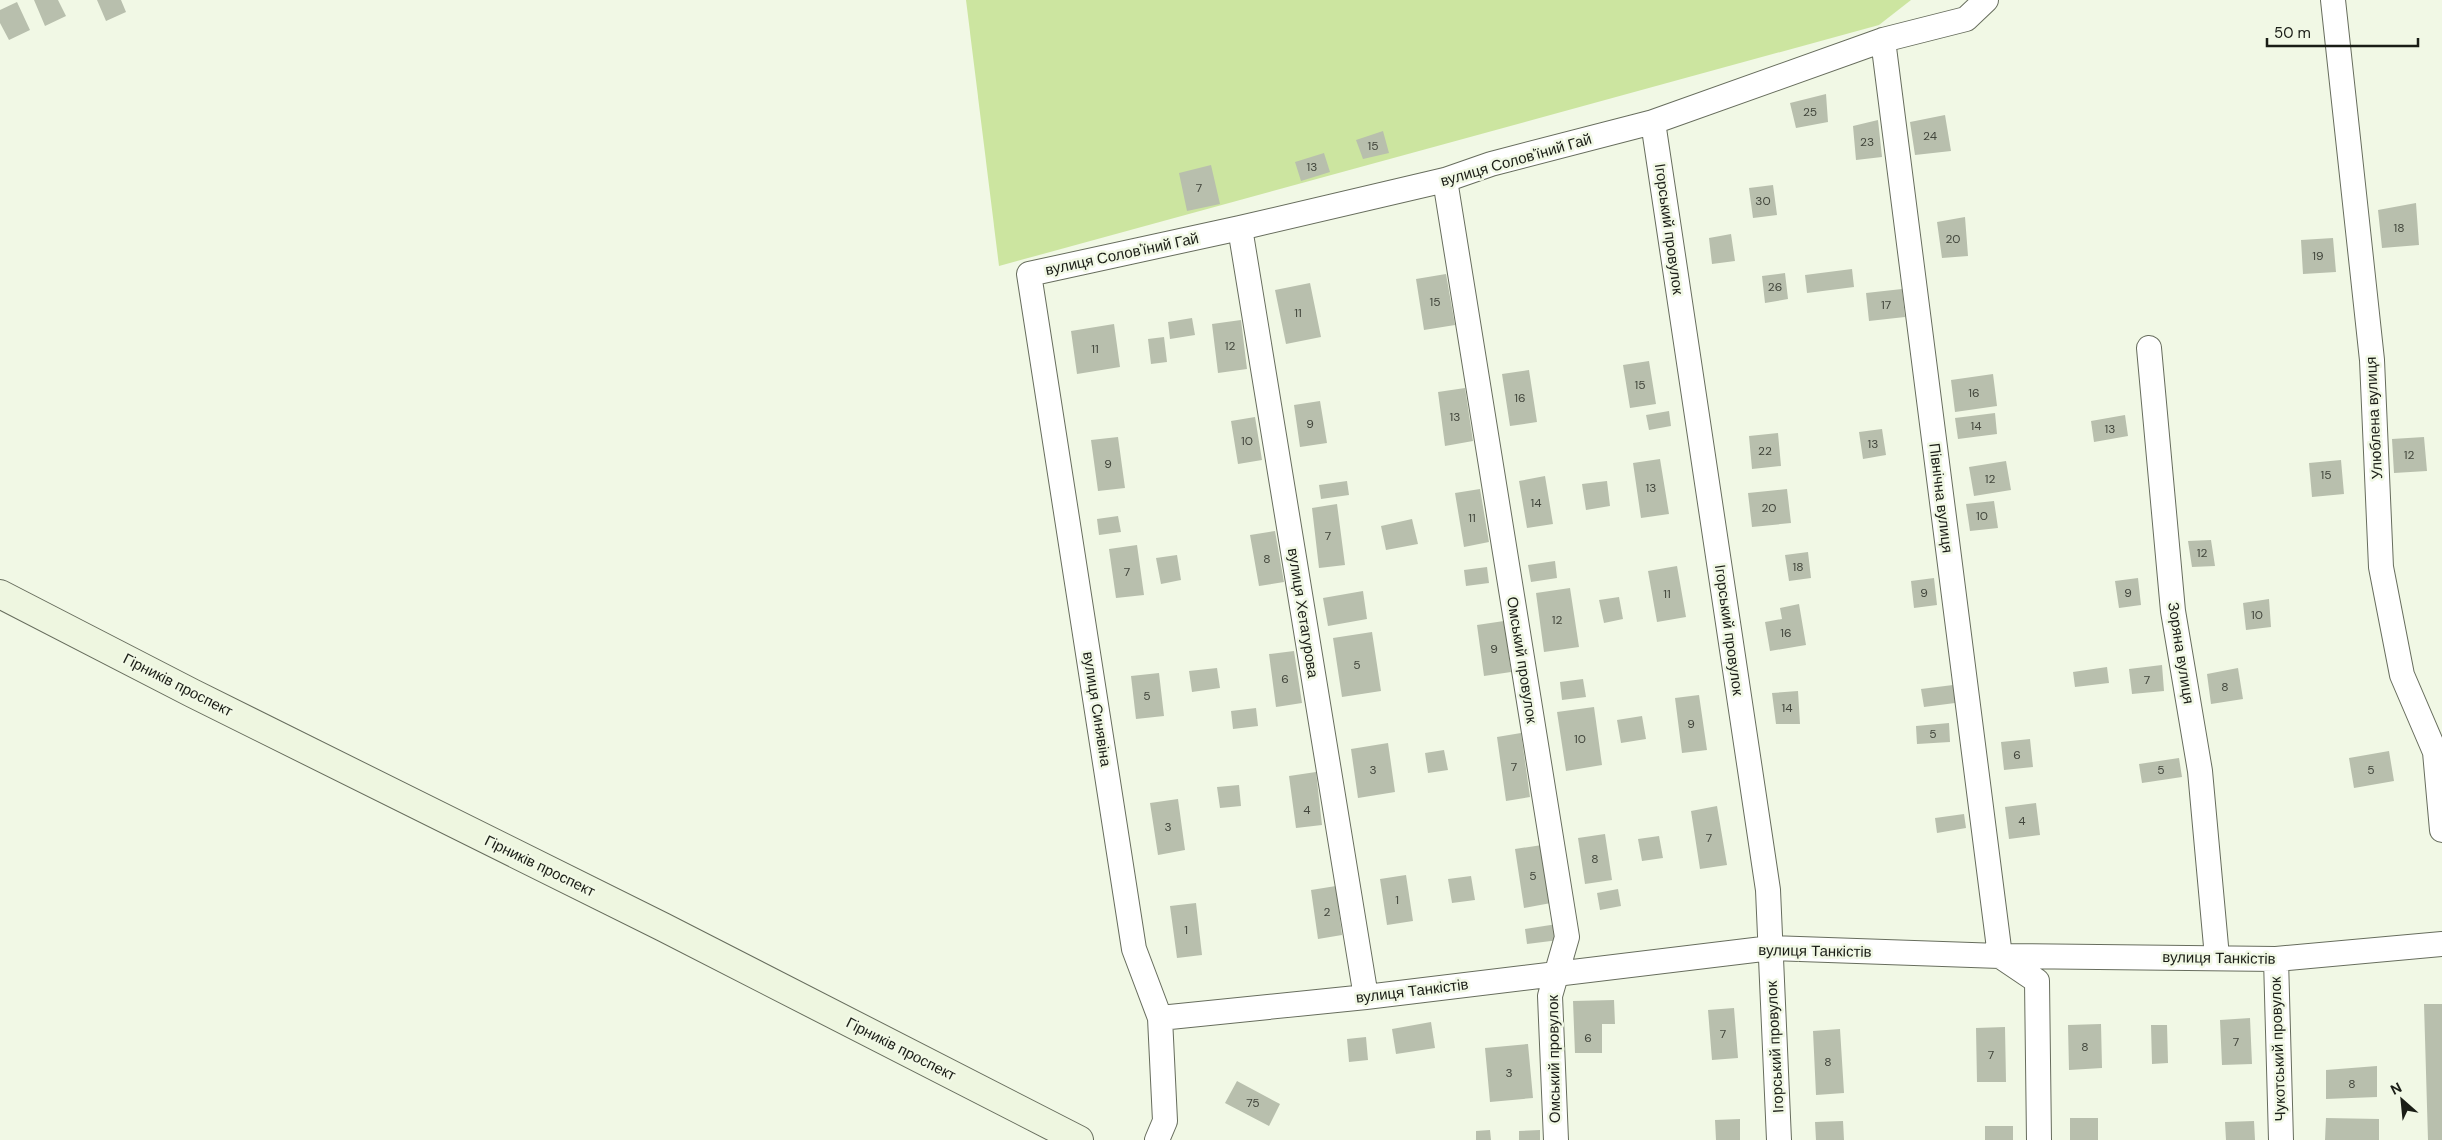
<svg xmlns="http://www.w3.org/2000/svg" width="2442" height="1140" font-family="'DM Sans',sans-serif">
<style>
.green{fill:#cce5a0}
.building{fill:#b8bfad}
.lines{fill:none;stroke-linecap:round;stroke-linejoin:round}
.minor-casing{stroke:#676d5d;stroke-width:26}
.secondary-casing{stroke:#676d5d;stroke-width:30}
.minor{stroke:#fff;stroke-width:24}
.secondary{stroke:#eef6e0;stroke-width:28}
.labels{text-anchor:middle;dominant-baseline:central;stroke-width:5;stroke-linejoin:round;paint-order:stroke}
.number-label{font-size:12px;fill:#42463c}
.street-label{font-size:15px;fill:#1a1d16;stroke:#f1f8e5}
</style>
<rect width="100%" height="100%" fill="#f1f8e5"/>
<!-- green -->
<path class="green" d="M966 0H1911L1879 25 999 266Z"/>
<!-- building -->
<path class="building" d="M34 0H58L66 16 45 26Z
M97 0H121L126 12 106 21Z
M17 2 30 30 9 40 0 23V10Z
M1826 94 1828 122 1796 128 1790 103Z
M1945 115 1951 151 1915 155 1910 122Z
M1878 120 1882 157 1856 160 1853 126Z
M1383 131 1389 153 1363 159 1356 140Z
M1324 153 1330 172 1301 181 1295 162Z
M1211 165 1220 204 1187 211 1179 173Z
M1773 185 1777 215 1753 218 1749 188Z
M2416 203 2419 245 2382 248 2378 210Z
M1965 217 1968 256 1942 258 1937 222Z
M1731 234 1735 261 1712 264 1709 238Z
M2333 238 2336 272 2303 274 2301 240Z
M1852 269 1854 287 1807 293 1805 275Z
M1785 273 1788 299 1765 303 1762 276Z
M1446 274 1455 325 1424 330 1416 279Z
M1310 283 1321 337 1286 344 1275 290Z
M1902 289 1905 317 1869 321 1866 293Z
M1192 318 1195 335 1170 339 1168 322Z
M1241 320 1247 369 1218 373 1212 324Z
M1114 324 1120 367 1077 374 1071 331Z
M1164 337 1167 362 1151 364 1148 339Z
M1649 361 1656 404 1630 408 1623 365Z
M1529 370 1537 422 1510 426 1502 374Z
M1993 374 1997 406 1955 412 1951 380Z
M1465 388 1473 441 1445 446 1438 392Z
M1320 401 1327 443 1300 447 1294 405Z
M1669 411 1671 426 1649 430 1646 415Z
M1995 413 1997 434 1958 439 1955 418Z
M2125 415 2128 436 2094 442 2091 421Z
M1255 417 1262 460 1238 464 1231 421Z
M1882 429 1886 455 1863 459 1859 432Z
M1778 433 1781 466 1752 469 1749 436Z
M1118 437 1125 488 1098 491 1091 440Z
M2424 437 2427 471 2394 473 2392 439Z
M1660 459 1669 514 1641 518 1633 463Z
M2341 460 2344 494 2312 497 2309 463Z
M2006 461 2011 490 1974 496 1969 467Z
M1545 476 1553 524 1527 528 1519 481Z
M1347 481 1349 495 1321 499 1319 485Z
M1607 481 1610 506 1586 510 1582 484Z
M1480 489 1489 542 1464 547 1455 493Z
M1787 489 1791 523 1752 527 1748 493Z
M1994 501 1998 528 1970 531 1966 504Z
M1337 504 1345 565 1319 568 1312 508Z
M1118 516 1121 532 1099 535 1097 519Z
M1412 519 1418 544 1386 550 1381 526Z
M1275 531 1284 582 1259 586 1250 535Z
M2211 540 2215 566 2192 567 2188 541Z
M1137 545 1144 595 1116 598 1109 549Z
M1808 552 1811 578 1789 581 1785 555Z
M1177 555 1181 580 1161 584 1156 558Z
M1555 561 1557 578 1531 582 1528 565Z
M1677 566 1686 617 1657 622 1648 571Z
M1487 567 1489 583 1466 586 1464 570Z
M1934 578 1937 605 1914 608 1911 581Z
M2138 578 2141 605 2119 608 2115 581Z
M1570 588 1579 647 1544 652 1536 593Z
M1363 591 1367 619 1328 626 1323 598Z
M1619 597 1623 619 1604 623 1599 600Z
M2269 599 2271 627 2246 630 2243 603Z
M1799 604 1806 645 1770 651 1765 622 1782 619 1780 608Z
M1504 621 1511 672 1484 676 1477 625Z
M1372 632 1381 691 1342 697 1333 638Z
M1294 651 1302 703 1276 707 1269 654Z
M2162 665 2164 691 2132 694 2129 669Z
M2107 667 2109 683 2075 687 2073 672Z
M1217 668 1220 688 1192 692 1189 671Z
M2238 668 2243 699 2211 704 2207 674Z
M1159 673 1164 716 1136 719 1131 676Z
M1583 679 1586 697 1562 700 1560 682Z
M1953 685 1955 703 1924 707 1921 689Z
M1798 691 1800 724H1776L1772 693Z
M1699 695 1707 750 1682 753 1675 698Z
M1594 707 1602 765 1566 771 1557 712Z
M1256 708 1258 726 1233 729 1231 711Z
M1642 716 1646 739 1621 743 1617 720Z
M1949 723 1950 742 1917 744 1916 726Z
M1521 733 1530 797 1506 801 1497 737Z
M2030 739 2033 767 2004 770 2001 742Z
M1388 743 1395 792 1358 798 1351 749Z
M1444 750 1448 770 1428 773 1425 753Z
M2389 751 2394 781 2354 788 2349 758Z
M2179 758 2182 777 2142 783 2139 764Z
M1316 772 1322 825 1296 828 1289 776Z
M1239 785 1241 806 1220 808 1217 787Z
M1178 799 1185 850 1158 855 1150 803Z
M2036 803 2040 835 2009 839 2005 807Z
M1717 806 1727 865 1700 869 1691 811Z
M1964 814 1966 828 1937 833 1935 818Z
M1605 834 1612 880 1585 884 1578 838Z
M1659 836 1663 858 1642 861 1638 839Z
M1542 845 1551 903 1524 908 1515 849Z
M1406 875 1413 921 1387 925 1380 879Z
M1471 876 1475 900 1452 903 1448 879Z
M1336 886 1342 935 1318 939 1311 890Z
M1618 889 1621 906 1600 910 1597 893Z
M1196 903 1202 955 1177 958 1170 906Z
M1557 924 1559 940 1527 944 1525 929Z
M1614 1000 1615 1024H1602V1053H1575L1573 1001Z
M2424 1004H2442V1140H2428Z
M1734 1008 1738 1058 1712 1060 1708 1010Z
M2250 1018 2252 1064 2222 1065 2220 1020Z
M1431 1022 1435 1048 1396 1054 1392 1029Z
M2101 1024 2102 1068 2069 1070 2068 1025Z
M2151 1025H2167L2168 1063 2152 1064Z
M2005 1027 2006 1082H1977L1976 1028Z
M1840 1029 1844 1093 1816 1095 1813 1031Z
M1366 1037 1368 1060 1349 1062 1347 1039Z
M1528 1044 1533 1098 1490 1102 1485 1048Z
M2377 1066V1097L2326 1099V1070Z
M1237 1081 1280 1104 1269 1126 1225 1103Z
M2070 1118H2098V1140H2070Z
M2326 1118 2379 1119V1140H2325Z
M1740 1119V1140H1716L1715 1120Z
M1843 1121 1844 1140H1816L1815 1122Z
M2254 1121 2255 1140H2226L2225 1122Z
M1985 1126H2013V1140H1985Z
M1490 1130 1491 1140H1476V1131Z
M1540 1130V1140H1519V1131Z"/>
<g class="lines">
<defs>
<path id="minor" d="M2333 0 2372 360 2381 567 2402 675 2435 752 2442 830
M1883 40 2000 956
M1653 122 1768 890 1779 1140
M1445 180 1567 937 1550 996 1556 1140
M1240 228 1366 997
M2149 348 2173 611 2200 771 2217 957
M2000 956 2037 981 2039 1140
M2276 959 2281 1140
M1160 1018 1366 997 1771 948 2000 956 2276 959 2442 944
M1157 1140 1165 1121 1160 1018 1134 949 1029 274 1240 228 1445 180 1491 164 1653 122 1883 40 1966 19 1986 0"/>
<path id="secondary" d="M0 594 192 693 663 927 1079 1140"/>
</defs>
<!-- minor casing -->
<use href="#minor" class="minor-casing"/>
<!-- secondary casing -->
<use href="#secondary" class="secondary-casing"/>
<!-- minor -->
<use href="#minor" class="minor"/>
<!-- secondary -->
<use href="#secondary" class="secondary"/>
</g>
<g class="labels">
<!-- number labels -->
<g class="number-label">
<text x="1810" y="112">25</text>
<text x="1930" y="136">24</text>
<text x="1867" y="142">23</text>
<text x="1373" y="146">15</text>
<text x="1312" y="167">13</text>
<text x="1199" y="188">7</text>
<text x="1763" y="201">30</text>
<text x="2399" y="228">18</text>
<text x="1953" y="239">20</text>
<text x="2318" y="256">19</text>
<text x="1775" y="287">26</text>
<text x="1435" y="302">15</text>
<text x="1886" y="305">17</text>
<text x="1298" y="313">11</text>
<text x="1230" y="346">12</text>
<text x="1095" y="349">11</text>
<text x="1640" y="385">15</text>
<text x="1974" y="393">16</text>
<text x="1520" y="398">16</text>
<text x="1455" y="417">13</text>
<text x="1310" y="424">9</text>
<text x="1976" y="426">14</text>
<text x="2110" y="429">13</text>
<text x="1247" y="441">10</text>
<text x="1873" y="444">13</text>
<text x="1765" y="451">22</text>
<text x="2409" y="455">12</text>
<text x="1108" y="464">9</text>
<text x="2326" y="475">15</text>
<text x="1990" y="479">12</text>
<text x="1651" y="488">13</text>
<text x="1536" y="503">14</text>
<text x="1769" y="508">20</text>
<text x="1982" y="516">10</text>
<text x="1472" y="518">11</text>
<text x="1328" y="536">7</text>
<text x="2202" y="553">12</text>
<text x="1267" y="559">8</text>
<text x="1798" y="567">18</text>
<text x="1127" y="572">7</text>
<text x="1924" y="593">9</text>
<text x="2128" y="593">9</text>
<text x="1667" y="594">11</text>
<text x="2257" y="615">10</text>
<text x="1557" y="620">12</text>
<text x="1786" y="633">16</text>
<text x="1494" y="649">9</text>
<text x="1357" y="665">5</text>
<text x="1285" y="679">6</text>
<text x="2147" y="680">7</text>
<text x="2225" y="687">8</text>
<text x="1147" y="696">5</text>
<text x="1787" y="708">14</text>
<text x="1691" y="724">9</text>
<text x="1933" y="734">5</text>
<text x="1580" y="739">10</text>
<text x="2017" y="755">6</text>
<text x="1514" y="767">7</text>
<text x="1373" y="770">3</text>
<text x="2161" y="770">5</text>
<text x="2371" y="770">5</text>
<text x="1307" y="810">4</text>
<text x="2022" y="821">4</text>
<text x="1168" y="827">3</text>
<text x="1709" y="838">7</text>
<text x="1595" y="859">8</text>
<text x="1533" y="876">5</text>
<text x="1397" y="900">1</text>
<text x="1327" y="912">2</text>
<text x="1186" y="930">1</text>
<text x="1723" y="1034">7</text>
<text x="1588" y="1038">6</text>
<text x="2236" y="1042">7</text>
<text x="2085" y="1047">8</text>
<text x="1991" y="1055">7</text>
<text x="1828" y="1062">8</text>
<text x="1509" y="1073">3</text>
<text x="2352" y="1084">8</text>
<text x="1253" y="1103">75</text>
</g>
<!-- street labels -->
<g class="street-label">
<text transform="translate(1516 160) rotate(-16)">вулиця Солов'їний Гай</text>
<text transform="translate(1669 229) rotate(82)">Ігорський провулок</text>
<text transform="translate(1122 254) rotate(-12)">вулиця Солов'їний Гай</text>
<text transform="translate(2374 418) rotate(-93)">Улюблена вулиця</text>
<text transform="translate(1941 498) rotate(83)">Північна вулиця</text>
<text transform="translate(1303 613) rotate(81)">вулиця Хетагурова</text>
<text transform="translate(1729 630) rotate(82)">Ігорський провулок</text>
<text transform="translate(2181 653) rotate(81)">Зоряна вулиця</text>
<text transform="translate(1522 660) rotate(81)">Омський провулок</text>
<text transform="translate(178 685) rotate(27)">Гірників проспект</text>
<text transform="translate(1097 709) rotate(81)">вулиця Синявіна</text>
<text transform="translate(540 866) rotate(26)">Гірників проспект</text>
<text transform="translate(1815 951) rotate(1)">вулиця Танкістів</text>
<text transform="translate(2219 958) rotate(1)">вулиця Танкістів</text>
<text transform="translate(1412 991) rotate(-7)">вулиця Танкістів</text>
<text transform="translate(1775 1047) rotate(-93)">Ігорський провулок</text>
<text transform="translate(901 1049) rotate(27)">Гірників проспект</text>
<text transform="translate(2278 1049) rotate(-92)">Чукотський провулок</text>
<text transform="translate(1554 1059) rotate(-91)">Омський провулок</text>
</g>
</g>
<!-- north arrow -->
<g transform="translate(2402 1100) rotate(333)" stroke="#f1f8e5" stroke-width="4" paint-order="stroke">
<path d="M0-4L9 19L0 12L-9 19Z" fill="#1a1d16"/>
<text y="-8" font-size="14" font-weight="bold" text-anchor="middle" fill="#1a1d16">N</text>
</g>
<!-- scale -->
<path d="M2267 38v8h151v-8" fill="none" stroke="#1a1d16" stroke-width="2.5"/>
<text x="2274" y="38" font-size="15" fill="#1a1d16" stroke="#f1f8e5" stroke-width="4" paint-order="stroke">50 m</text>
</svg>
